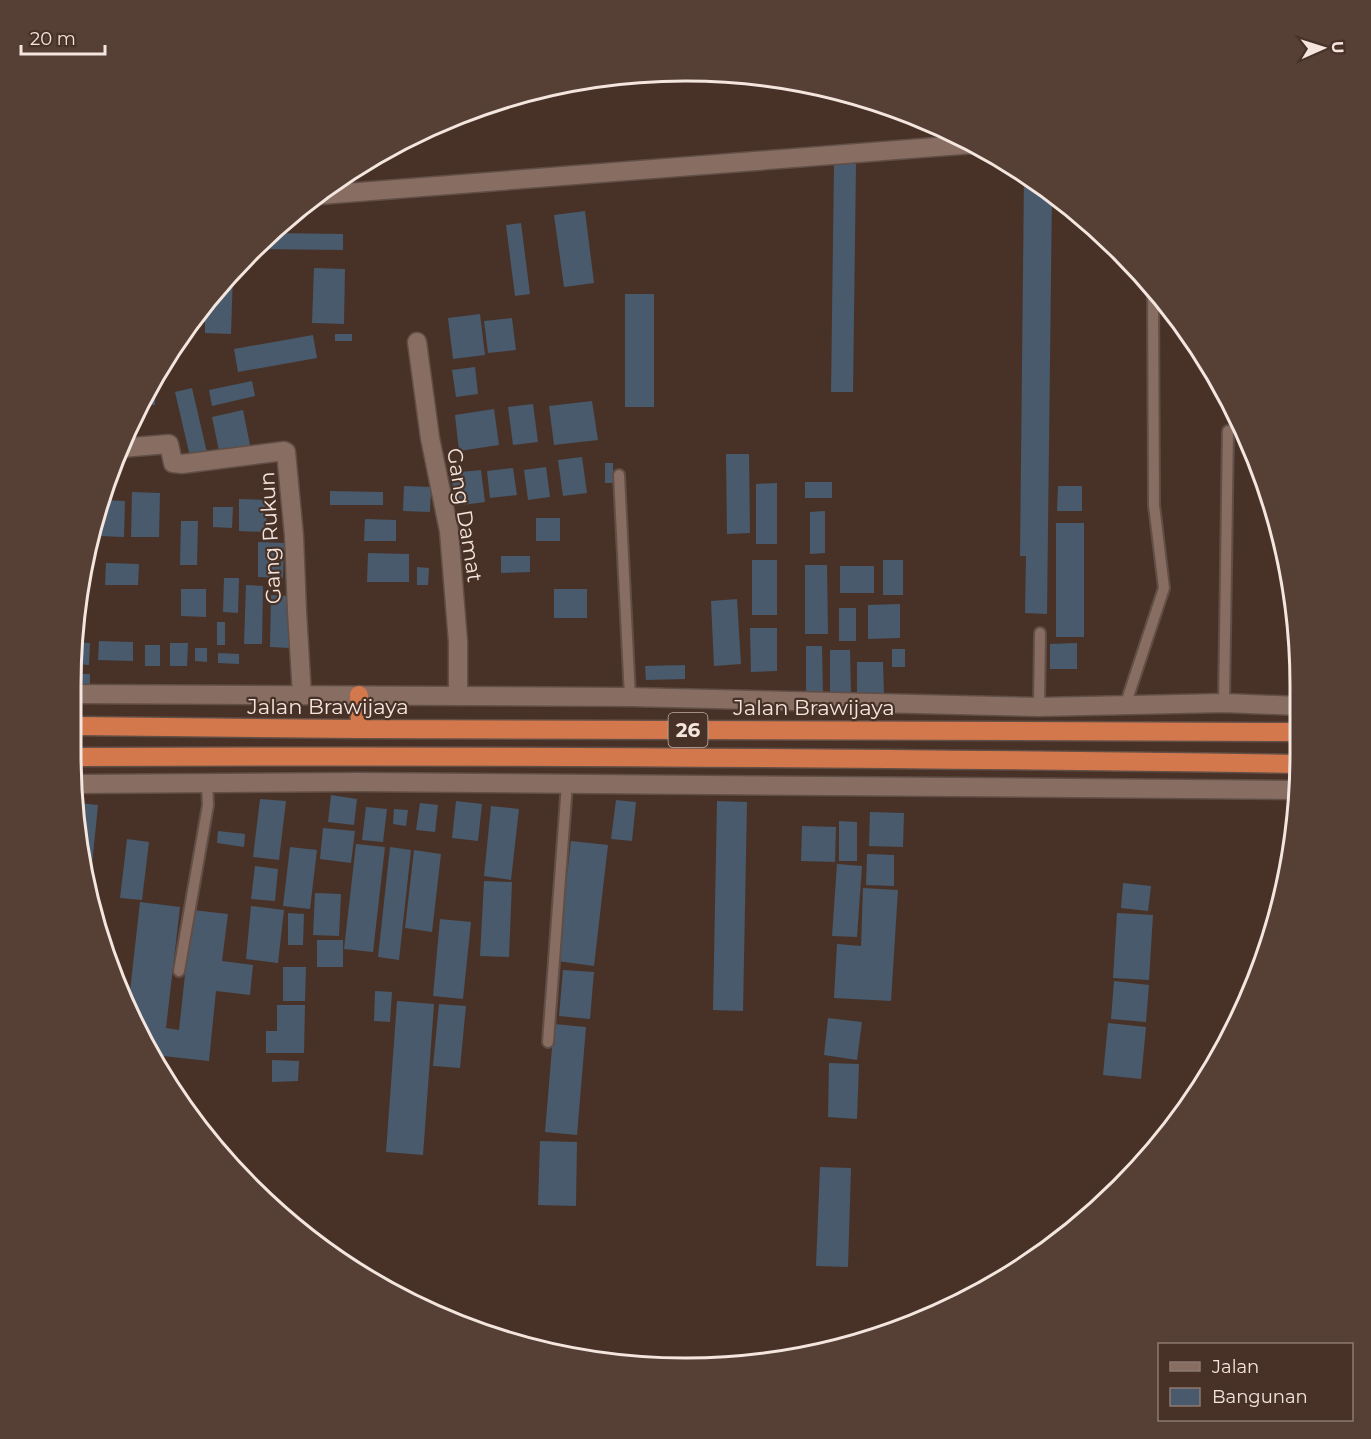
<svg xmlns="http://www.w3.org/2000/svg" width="1371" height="1439" font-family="Montserrat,sans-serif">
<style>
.building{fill:#485a6c}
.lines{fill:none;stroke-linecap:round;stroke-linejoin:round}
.service-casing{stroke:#614e46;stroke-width:14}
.minor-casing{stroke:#614e46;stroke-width:21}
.tertiary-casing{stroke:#614e46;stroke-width:21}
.trunk-casing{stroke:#614e46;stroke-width:21}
.service{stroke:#876d62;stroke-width:10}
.minor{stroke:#876d62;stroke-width:18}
.tertiary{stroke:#876d62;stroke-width:18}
.trunk{stroke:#d2784c;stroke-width:18}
.labels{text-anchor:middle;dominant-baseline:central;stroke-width:4.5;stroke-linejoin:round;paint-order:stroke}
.shield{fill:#483227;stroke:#c0b0a8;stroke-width:1.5}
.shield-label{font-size:20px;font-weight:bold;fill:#f4e6df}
.street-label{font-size:21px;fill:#f4e6df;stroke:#483227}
.rim{fill:none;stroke:#f4e6df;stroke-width:3}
</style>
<rect width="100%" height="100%" fill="#483227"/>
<!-- building -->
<path class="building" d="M834 164H856L853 392H831Z
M1024 175 1052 193 1047 614 1025 613 1026 556H1020Z
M585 211 594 283 564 287 554 215Z
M521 223 530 294 515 296 506 225Z
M271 233 343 234V250L256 249Z
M314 268 345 269 344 324 312 323Z
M233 274 231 334 205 333V303Z
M625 294H654V407H625Z
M480 314 485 355 453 359 448 318Z
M512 318 516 350 488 353 484 321Z
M335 334H352V341H335Z
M313 335 317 358 238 372 234 349Z
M475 367 478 394 456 397 452 370Z
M156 378 155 405H139L146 393Z
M252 381 255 396 212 406 209 390Z
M192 388 208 457 191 461 175 392Z
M592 401 598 440 554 445 549 406Z
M533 404 538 442 513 445 508 407Z
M494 409 499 445 459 451 455 415Z
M243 410 251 450 220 456 212 417Z
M726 454H749L750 533 727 534Z
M582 457 587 493 563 496 558 460Z
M605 463H613V483H605Z
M546 467 550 497 528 500 524 470Z
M513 468 517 495 490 498 487 471Z
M481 470 485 502 455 506 451 473Z
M805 482H832V498H805Z
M777 483V544H756V484Z
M404 486 431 487 430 512 403 511Z
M1058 486H1082V511H1057Z
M330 491 383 492V505H330Z
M132 492 160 493 159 537H131Z
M239 499 267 500 266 532 239 531Z
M101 500 125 501 124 537 99 536V506Z
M213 507H233L232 528 213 527Z
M825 511V553L810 554V512Z
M536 518H560V541H536Z
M365 519 396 520V541H364Z
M181 521H198L197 565H180Z
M1056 523H1084V637H1056Z
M90 534H93L92 563H85Z
M258 542 284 543 283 578 258 577Z
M368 553 409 554V582H367Z
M501 556H530V572L501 573Z
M752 560H777V615H752Z
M883 560H903V595H883Z
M106 563 139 564 138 585H105Z
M805 565H827L828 634H805Z
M840 566H874V593H840Z
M417 567 429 568 428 585H417Z
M224 578H239L238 613 223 612Z
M246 585 263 586 262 644H244Z
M181 589H206V617L181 616Z
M554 589H587V618H554Z
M271 595 291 596 290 648 270 647Z
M737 599 741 664 714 666 711 601Z
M900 604V638L868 639V605Z
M839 608H856V641H839Z
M217 622H225V645H217Z
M750 628H777V671L751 672Z
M99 641 133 642V661L98 660Z
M72 642 90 643 89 665 73 664Z
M170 643H188L187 666H170Z
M1077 643V669H1050V644Z
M145 645H160V666H145Z
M1291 645 1297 646 1299 702H1291Z
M806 646H822L823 694 806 693Z
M195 648H207V662L195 661Z
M892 649H905V667H892Z
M830 650H850L851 694H830Z
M218 653 239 654V664L218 663Z
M857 662H883L884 694H857Z
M685 665V679L646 680 645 666Z
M73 674H90V686H74Z
M331 795 357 799 354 825 328 822Z
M260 799 286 801 279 860 253 857Z
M616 800 636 802 632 841 611 839Z
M456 801 482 804 478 841 452 838Z
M717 801 747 802 743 1011 713 1010Z
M79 803 98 805 92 865 82 864Z
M420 803 438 805 435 832 416 830Z
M491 806 519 809 511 880 484 876Z
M366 807 387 809 383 842 362 840Z
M394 809 408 810 406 826 393 824Z
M870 812 904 813 903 847 869 846Z
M839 821 857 822V861H839Z
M802 826 836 827 835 862 801 861Z
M323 828 355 831 351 863 320 859Z
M218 831 245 834 244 847 217 843Z
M127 839 149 842 142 900 120 898Z
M571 841 608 845 594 966 557 961Z
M356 844 385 847 373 952 344 949Z
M290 847 317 850 310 909 283 906Z
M390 847 411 850 399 960 378 957Z
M414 850 441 854 432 932 405 928Z
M867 854 894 855V886L866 885Z
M837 864 862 866 857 937 832 936Z
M255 866 278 869 275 901 251 899Z
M484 881 512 882 509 957 480 956Z
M1123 883 1151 886 1148 911 1121 908Z
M863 888 898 890 891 1001 834 998 837 944 861 946Z
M315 893 341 894 339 936 313 935Z
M140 902 180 907 166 1028 179 1030 192 910 228 914 222 961 253 965 250 995 216 991 209 1061 153 1055 128 1009Z
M251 906 284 910 278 963 246 959Z
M288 913 304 914 303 945H288Z
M1117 913 1153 915 1149 980 1113 978Z
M440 919 471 922 463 999 433 996Z
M317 940H343V967H317Z
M283 967H306L305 1001H283Z
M563 970 594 972 590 1019 559 1016Z
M1114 981 1149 985 1146 1022 1111 1019Z
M375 991 392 992 390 1022 374 1021Z
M397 1001 434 1004 423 1155 386 1152Z
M439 1004 466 1006 460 1068 433 1066Z
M277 1005H305L304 1053H266V1031H277Z
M828 1018 862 1022 857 1060 824 1055Z
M1108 1023 1146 1027 1141 1079 1103 1075Z
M554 1024 586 1027 577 1135 545 1132Z
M272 1060 299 1061 298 1081 272 1082Z
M829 1063 859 1064 857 1119 828 1117Z
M540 1141 577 1142 576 1206 538 1205Z
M820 1167 851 1168 848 1267 816 1266Z"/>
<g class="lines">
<defs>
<path id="service" d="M619 475 630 697
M1224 703 1228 431
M1125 706 1164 588 1154 505 1153 287
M1039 707 1040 633
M179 971 208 805 207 783
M548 1042 567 784"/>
<path id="minor" d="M320 195 974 144
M417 342 430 438 449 531 458 642V696
M121 448 169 444 173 463 182 464 284 451 286 452 294 536 297 612 302 695"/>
<path id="tertiary" d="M74 694 630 697 1039 707 1224 703 1299 706
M78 784 358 782 1297 790"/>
<path id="trunk" d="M359 695 360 729
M76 726 360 729 1300 732
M77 757C485 755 892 758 1300 764"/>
</defs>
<!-- service casing -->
<use href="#service" class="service-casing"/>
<!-- minor casing -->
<use href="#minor" class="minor-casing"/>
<!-- tertiary casing -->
<use href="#tertiary" class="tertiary-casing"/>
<!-- trunk casing -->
<use href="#trunk" class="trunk-casing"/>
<!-- service -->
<use href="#service" class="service"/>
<!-- minor -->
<use href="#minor" class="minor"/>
<!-- tertiary -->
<use href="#tertiary" class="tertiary"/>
<!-- trunk -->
<use href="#trunk" class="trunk"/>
</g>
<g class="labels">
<!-- shield labels -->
<rect class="shield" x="668.5" y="713" width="39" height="34" rx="4.5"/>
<g class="shield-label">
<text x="688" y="730">26</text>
</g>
<!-- street labels -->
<g class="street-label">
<text transform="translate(465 515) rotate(81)">Gang Damat</text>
<text transform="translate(270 538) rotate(-93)">Gang Rukun</text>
<text x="328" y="706">Jalan Brawijaya</text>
<text x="814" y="707">Jalan Brawijaya</text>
</g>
</g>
<!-- crop -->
<path d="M0 0H1371V1439H0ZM685 81H686A604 604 0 0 1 1290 685V754A604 604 0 0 1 686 1358H685A604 604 0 0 1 81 754V685A604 604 0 0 1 685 81Z" fill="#564036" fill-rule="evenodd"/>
<path class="rim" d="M685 81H686A604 604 0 0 1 1290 685V754A604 604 0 0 1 686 1358H685A604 604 0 0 1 81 754V685A604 604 0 0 1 685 81Z"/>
<!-- legend -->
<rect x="1158" y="1343" width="195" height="78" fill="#483227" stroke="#8d7a71" stroke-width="1.5"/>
<rect x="1170" y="1362" width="30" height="9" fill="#876d62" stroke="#8d7a71" stroke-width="1.5"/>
<text x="1212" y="1373" font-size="18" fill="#f4e6df">Jalan</text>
<rect x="1170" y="1388" width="30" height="18" fill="#485a6c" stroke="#8d7a71" stroke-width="1.5"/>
<text x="1212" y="1403" font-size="18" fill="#f4e6df">Bangunan</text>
<!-- north arrow -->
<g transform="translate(1323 48) rotate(87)" stroke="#483227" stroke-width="4.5" paint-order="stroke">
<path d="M0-4.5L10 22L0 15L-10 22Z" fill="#f4e6df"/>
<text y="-9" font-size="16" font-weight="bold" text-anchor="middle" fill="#f4e6df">U</text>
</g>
<!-- scale -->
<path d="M21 45v9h84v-9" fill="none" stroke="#f4e6df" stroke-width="3"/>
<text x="30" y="45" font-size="18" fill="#f4e6df" stroke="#483227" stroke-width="4.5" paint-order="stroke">20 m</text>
</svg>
